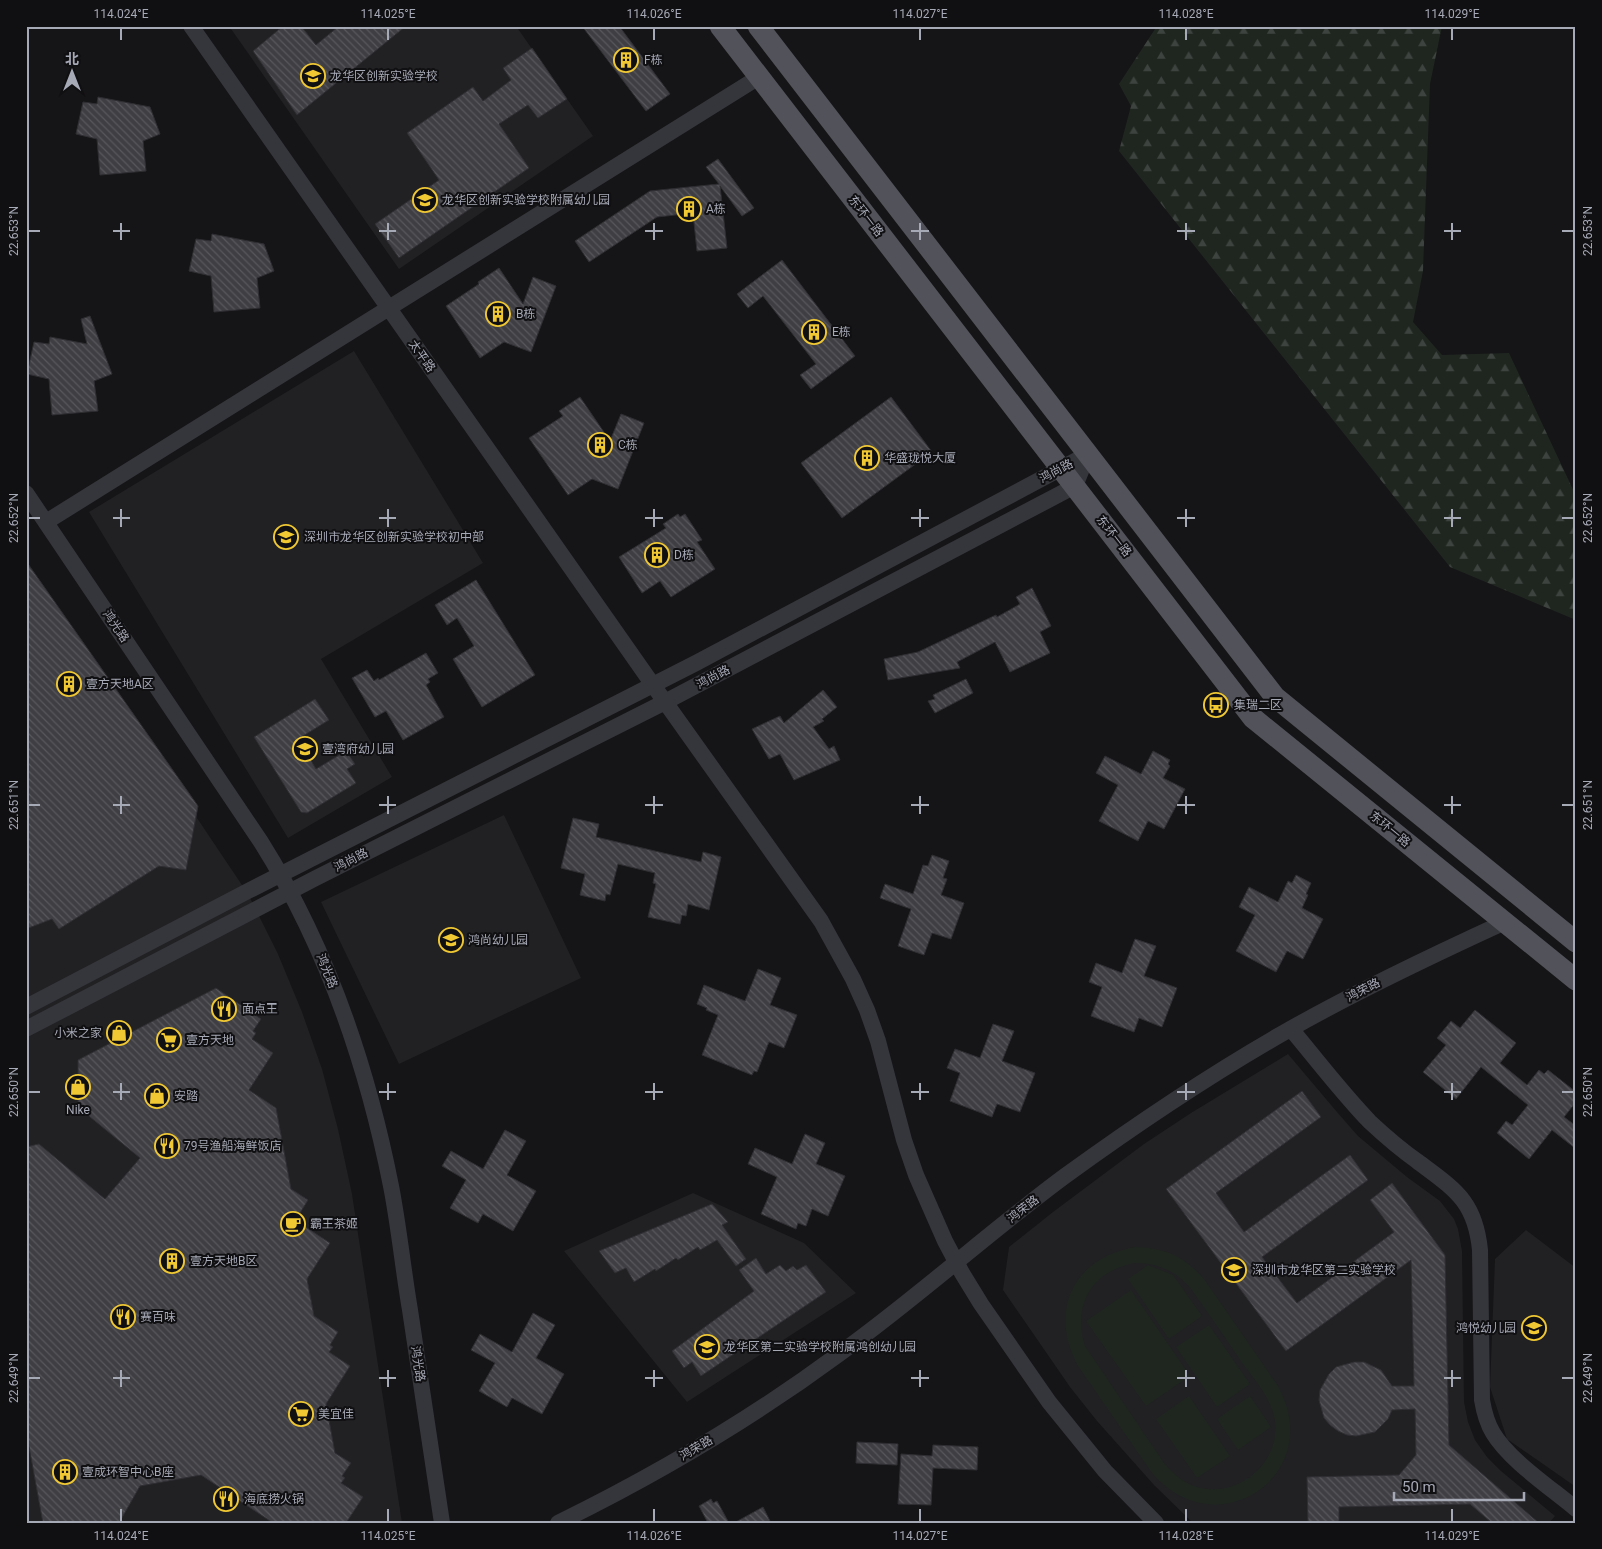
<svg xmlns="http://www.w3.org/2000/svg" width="1602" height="1549" font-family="Roboto,'Noto Sans SC',sans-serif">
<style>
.built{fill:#212023}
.green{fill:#1f2620;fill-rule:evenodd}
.forest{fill:url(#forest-firs)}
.building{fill:url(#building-back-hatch);stroke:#2f2e32}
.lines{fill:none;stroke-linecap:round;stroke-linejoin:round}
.minor{stroke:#35363b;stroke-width:16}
.major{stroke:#51525a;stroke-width:21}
.ticks{fill:none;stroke:#a6a9b6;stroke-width:2}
.labels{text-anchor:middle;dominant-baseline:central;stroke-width:4;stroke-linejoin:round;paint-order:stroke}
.poi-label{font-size:12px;fill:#a6a9b6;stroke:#100f11;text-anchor:start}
.street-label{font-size:12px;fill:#a6a9b6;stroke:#100f11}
.neatline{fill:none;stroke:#a6a9b6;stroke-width:2}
.ticks-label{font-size:12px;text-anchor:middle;fill:#a6a9b6}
</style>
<defs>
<pattern id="forest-firs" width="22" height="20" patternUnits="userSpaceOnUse" patternTransform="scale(1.25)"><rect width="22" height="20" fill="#1f2620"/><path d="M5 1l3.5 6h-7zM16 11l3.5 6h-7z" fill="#3d433e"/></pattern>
<pattern id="building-back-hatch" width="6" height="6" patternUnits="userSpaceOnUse" patternTransform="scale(1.25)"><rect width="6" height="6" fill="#3f3e43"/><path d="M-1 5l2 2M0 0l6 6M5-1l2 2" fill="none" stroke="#58575c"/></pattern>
</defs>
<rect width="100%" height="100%" fill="#151416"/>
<!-- built -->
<path class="built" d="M229 26H516L593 136 399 269Z
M354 351 483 563 321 659 392 777 288 838 89 512Z
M26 563 248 894 278 954 302 1012 322 1069 338 1129 352 1194 402 1523H26Z
M504 815 581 978 399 1064 321 902Z
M1288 1054 1337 1112 1358 1136 1407 1177 1440 1201 1454 1219 1458 1229 1462 1251 1464 1402 1468 1422 1475 1440 1487 1457 1501 1471 1555 1516 1549 1523H1193L1154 1485 1097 1421 1070 1387 1003 1290 1009 1247 1053 1212 1144 1144 1191 1113Z
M693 1193 804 1243 856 1293 687 1402 564 1251Z
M1526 1230 1576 1268V1487L1507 1439 1490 1387 1495 1259Z"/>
<!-- green -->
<path class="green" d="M1135 1247C1166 1248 1184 1256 1204 1279L1278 1386C1327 1475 1217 1549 1152 1473L1078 1366C1048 1311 1073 1258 1135 1247ZM1136 1263C1160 1264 1176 1271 1191 1289 1209 1314 1226 1339 1243 1364 1255 1380 1269 1396 1274 1416 1284 1461 1238 1501 1194 1486 1181 1481 1173 1473 1164 1463L1085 1346C1072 1304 1093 1270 1136 1263Z
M1148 1265 1173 1275 1202 1316 1169 1339 1128 1279Z
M1131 1290 1190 1376 1146 1406 1086 1321Z
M1209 1325 1250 1384 1217 1407 1176 1347Z
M1189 1396 1230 1456 1197 1478 1156 1419Z
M1250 1396 1271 1427 1238 1450 1217 1419Z"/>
<!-- forest -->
<path class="forest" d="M1157 26H1442L1430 84 1423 271 1413 322 1442 355 1509 353 1576 496V620L1450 567 1119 151 1131 106 1119 84Z"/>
<!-- building -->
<path class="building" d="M283 26H301L316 45 339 26H406L297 115 253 51Z
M582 26H619L670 94 646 111Z
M532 48 567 99 538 118 528 105 499 124 529 168 399 258 375 224 439 180 407 133 473 87 483 101 511 80 503 68Z
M98 97 150 107 160 134 143 141 146 171 100 175 97 139 76 134 83 102 97 104Z
M718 159 754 208 742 216 720 186 727 248 697 251 693 213 657 217 589 262 575 241 650 191 719 184 706 167Z
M212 234 264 244 274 271 257 278 260 308 214 312 211 276 189 271 196 239 211 241Z
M782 260 855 356 811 389 800 375 816 364 763 296 748 308 737 294Z
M499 268 523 304 533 277 556 286 531 352 504 342 480 358 446 306 479 284 478 282Z
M90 316 112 374 94 381 98 411 52 415 49 379 27 374 34 342 49 344 50 337 87 344 81 319Z
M580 397 610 441 621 414 644 423 618 489 592 479 568 495 529 438 563 416 559 411Z
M891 397 932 452 842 518 801 463Z
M678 514 680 517 685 514 702 540 697 542 715 569 671 597 660 581 642 593 619 557 666 528 663 524Z
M26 561 198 806 186 870 159 866 59 929 52 919 26 929Z
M476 580 535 675 482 707 453 659 474 646 457 618 447 625 435 605Z
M1032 588 1051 626 1040 632 1050 653 1010 672 995 642 957 662 960 668 888 680 884 659 918 652 996 615 997 617 1020 604 1016 597Z
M426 653 438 673 428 679 430 682 426 685 444 717 403 740 386 711 375 717 352 678 367 670 374 681 378 678 379 680Z
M966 679 973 693 935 713 928 701 935 699 933 695Z
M823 690 837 707 822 719 824 721 813 727 829 749 834 746 840 760 794 780 780 754 769 759 752 729 780 716 784 723Z
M315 699 329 720 298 739 316 769 346 751 355 764 347 769 356 783 307 813 301 812 254 737Z
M1153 751 1170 760 1168 764 1170 766 1163 778 1185 789 1164 829 1148 821 1138 841 1099 821 1118 785 1096 773 1105 756 1141 774Z
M573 818 599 824 596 837 701 862 703 852 721 857 709 910 688 904 686 916 682 915 680 924 648 917 656 884 653 883 655 873 618 864 610 895 606 894 605 901 580 895 585 874 561 868Z
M932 855 949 861 943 878 947 879 941 895 964 903 951 939 932 933 924 955 898 946 911 909 880 898 885 884 913 894 923 865 928 866Z
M1296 875 1311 883 1306 894 1308 895 1302 908 1323 919 1303 959 1287 951 1276 972 1236 951 1255 915 1239 907 1249 887 1278 902 1288 881 1292 883Z
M1135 939 1156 946 1144 976 1177 988 1162 1027 1139 1018 1134 1032 1091 1016 1102 987 1089 982 1096 963 1122 973Z
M758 969 781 978 770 1005 797 1015 784 1048 769 1042 757 1072 754 1071 752 1075 702 1055 718 1015 706 1010 707 1008 697 1004 704 985 745 1001Z
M216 988 261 1019 253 1031 256 1033 252 1039 273 1053 249 1090 276 1108 291 1189 308 1200 300 1213 302 1215 298 1222 330 1243 307 1279 314 1316 338 1332 330 1345 333 1347 329 1352 350 1366 326 1404 335 1453 351 1463 342 1476 345 1478 341 1483 363 1497 346 1523H273L201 1475 140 1486 119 1523H43L26 1430V1147L39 1144 105 1199 140 1158 78 1107V1060Z
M1475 1010 1516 1043 1500 1063 1527 1085 1539 1070 1544 1074 1548 1070 1576 1092V1102L1564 1117 1576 1126V1149L1552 1130 1529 1159 1497 1133 1506 1121 1512 1125 1528 1105 1481 1067 1456 1099 1423 1072 1446 1045 1437 1038 1451 1021 1460 1028Z
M993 1024 1014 1031 1002 1061 1035 1073 1020 1112 997 1104 992 1117 950 1101 960 1073 947 1068 955 1049 980 1058Z
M1302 1091 1321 1117 1216 1193 1244 1232 1350 1155 1368 1180 1262 1257 1297 1303 1394 1232 1370 1200 1392 1183 1445 1255 1449 1445 1539 1523H1492L1470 1504 1339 1507V1523H1308L1307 1477 1399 1475 1416 1455 1415 1409 1392 1410 1388 1419 1375 1432 1356 1436 1347 1435 1338 1431 1330 1425 1324 1418 1319 1400 1320 1390 1329 1374 1336 1367 1354 1362H1364L1381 1370 1392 1386H1414L1411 1260 1286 1351 1166 1189Z
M505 1130 526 1141 507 1175 536 1191 513 1231 483 1214 478 1223 450 1208 466 1180 442 1166 451 1151 483 1169Z
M805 1134 825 1143 816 1164 845 1176 828 1216 812 1209 806 1226 798 1223 796 1229 761 1214 777 1177 748 1164 755 1148 792 1164Z
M712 1204 728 1222 722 1225 746 1259 736 1266 717 1240 700 1250 698 1247 678 1260 676 1258 656 1271 655 1269 634 1282 626 1268 615 1273 599 1251Z
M756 1258 766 1274 780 1265 786 1271 793 1266 797 1270 806 1265 826 1292 701 1376 692 1362 684 1368 672 1351 754 1291 739 1270Z
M533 1313 555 1325 536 1358 564 1374 542 1414 512 1398 507 1407 479 1391 495 1363 471 1350 480 1334 512 1352Z
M857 1442 898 1444 897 1465 856 1463Z
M933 1445 978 1447 977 1470 933 1468 931 1505 898 1504 901 1454 932 1456Z
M711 1499 713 1503 717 1501 729 1523H708L699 1506Z
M763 1507 771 1523H734Z"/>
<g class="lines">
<!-- minor -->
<path class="minor" d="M191 26 653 685 821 921 853 979 867 1010 878 1041 904 1140 916 1175 945 1241 962 1273 981 1304 1049 1402 1105 1471 1156 1523
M26 493 261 842C327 947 367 1065 391 1186 399 1227 403 1269 410 1310 421 1381 431 1452 442 1523
M46 522 759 77
M26 1007 248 891 696 663 1088 454
M26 1029 314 879 665 702 1075 486 1088 454
M1291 1029C1317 1060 1342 1093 1370 1122 1385 1136 1400 1149 1417 1161 1454 1189 1475 1200 1480 1250L1482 1400C1484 1412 1487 1423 1493 1433 1509 1460 1551 1488 1576 1509
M558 1523C656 1475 751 1419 839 1354 917 1298 988 1233 1065 1176 1138 1123 1214 1072 1292 1028 1361 989 1433 955 1505 922"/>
<!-- major -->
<path class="major" d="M720 26 1253 718 1576 980
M758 26 1275 697 1576 942"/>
</g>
<!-- ticks -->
<path class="ticks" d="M121 28V40M388 28V40M654 28V40M920 28V40M1186 28V40M1452 28V40M121 223V240M388 223V240M654 223V240M920 223V240M1186 223V240M1452 223V240M28 231H40M113 231H130M379 231H396M645 231H663M911 231H929M1177 231H1195M1444 231H1461M1562 231H1574M121 509V527M388 509V527M654 509V527M920 509V527M1186 509V527M1452 509V527M28 518H40M113 518H130M379 518H396M645 518H663M911 518H929M1177 518H1195M1444 518H1461M1562 518H1574M121 796V814M388 796V814M654 796V814M920 796V814M1186 796V814M1452 796V814M28 805H40M113 805H130M379 805H396M645 805H663M911 805H929M1177 805H1195M1444 805H1461M1562 805H1574M121 1083V1100M388 1083V1100M654 1083V1100M920 1083V1100M1186 1083V1100M1452 1083V1100M28 1092H40M113 1092H130M379 1092H396M645 1092H663M911 1092H929M1177 1092H1195M1444 1092H1461M1562 1092H1574M121 1370V1387M388 1370V1387M654 1370V1387M920 1370V1387M1186 1370V1387M1452 1370V1387M28 1378H40M113 1378H130M379 1378H396M645 1378H663M911 1378H929M1177 1378H1195M1444 1378H1461M1562 1378H1574M121 1509V1522M388 1509V1522M654 1509V1522M920 1509V1522M1186 1509V1522M1452 1509V1522"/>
<!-- icons -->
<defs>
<symbol id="building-ring" viewBox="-11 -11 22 22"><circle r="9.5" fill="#100f11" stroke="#efc834" stroke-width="1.5"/><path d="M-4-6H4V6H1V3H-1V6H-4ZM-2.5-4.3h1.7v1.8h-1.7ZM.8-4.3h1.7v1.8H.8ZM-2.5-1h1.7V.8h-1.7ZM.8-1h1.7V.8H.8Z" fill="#efc834"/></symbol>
<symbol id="school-ring" viewBox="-11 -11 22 22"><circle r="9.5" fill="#100f11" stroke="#efc834" stroke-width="1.5"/><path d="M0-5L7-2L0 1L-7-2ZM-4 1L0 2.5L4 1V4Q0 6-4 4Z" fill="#efc834"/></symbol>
<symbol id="bus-ring" viewBox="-11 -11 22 22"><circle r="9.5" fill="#100f11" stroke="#efc834" stroke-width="1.5"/><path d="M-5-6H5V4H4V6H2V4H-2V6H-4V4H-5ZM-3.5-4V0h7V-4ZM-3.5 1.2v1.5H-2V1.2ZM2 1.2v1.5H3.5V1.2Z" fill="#efc834"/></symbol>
<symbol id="restaurant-ring" viewBox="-11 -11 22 22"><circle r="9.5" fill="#100f11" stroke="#efc834" stroke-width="1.5"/><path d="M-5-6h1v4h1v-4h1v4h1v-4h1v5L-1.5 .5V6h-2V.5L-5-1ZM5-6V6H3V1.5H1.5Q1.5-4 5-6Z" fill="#efc834"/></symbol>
<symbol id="shop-ring" viewBox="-11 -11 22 22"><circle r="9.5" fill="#100f11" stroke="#efc834" stroke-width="1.5"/><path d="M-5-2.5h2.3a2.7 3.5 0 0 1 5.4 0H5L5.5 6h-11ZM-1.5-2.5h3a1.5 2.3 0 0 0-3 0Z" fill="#efc834"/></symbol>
<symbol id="supermarket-ring" viewBox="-11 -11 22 22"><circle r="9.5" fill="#100f11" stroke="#efc834" stroke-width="1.5"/><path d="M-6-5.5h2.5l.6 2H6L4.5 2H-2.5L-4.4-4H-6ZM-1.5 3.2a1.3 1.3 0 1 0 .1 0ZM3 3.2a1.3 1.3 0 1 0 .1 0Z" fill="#efc834"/></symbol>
<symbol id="cafe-ring" viewBox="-11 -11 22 22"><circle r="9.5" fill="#100f11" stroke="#efc834" stroke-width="1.5"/><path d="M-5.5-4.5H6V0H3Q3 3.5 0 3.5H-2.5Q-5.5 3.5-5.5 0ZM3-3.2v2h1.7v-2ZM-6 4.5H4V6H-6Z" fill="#efc834"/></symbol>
</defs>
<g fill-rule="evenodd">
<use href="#building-ring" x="612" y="46" width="28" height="28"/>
<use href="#school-ring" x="299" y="62" width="28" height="28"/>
<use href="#school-ring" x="411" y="186" width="28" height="28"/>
<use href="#building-ring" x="675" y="195" width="28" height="28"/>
<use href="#building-ring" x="484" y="300" width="28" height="28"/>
<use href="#building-ring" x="800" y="318" width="28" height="28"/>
<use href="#building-ring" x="586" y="431" width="28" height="28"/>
<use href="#building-ring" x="853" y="444" width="28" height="28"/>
<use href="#school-ring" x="272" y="523" width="28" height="28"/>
<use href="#building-ring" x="643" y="541" width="28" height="28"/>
<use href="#building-ring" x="55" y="670" width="28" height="28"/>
<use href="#bus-ring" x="1202" y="691" width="28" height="28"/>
<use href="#school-ring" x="291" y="735" width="28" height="28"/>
<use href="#school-ring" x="437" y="926" width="28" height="28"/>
<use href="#restaurant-ring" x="210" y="995" width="28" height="28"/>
<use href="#shop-ring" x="105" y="1019" width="28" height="28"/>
<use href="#supermarket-ring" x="155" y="1026" width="28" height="28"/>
<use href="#shop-ring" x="64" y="1073" width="28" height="28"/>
<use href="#shop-ring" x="143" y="1082" width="28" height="28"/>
<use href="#restaurant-ring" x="153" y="1132" width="28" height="28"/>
<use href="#cafe-ring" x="279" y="1210" width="28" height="28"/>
<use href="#building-ring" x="158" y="1247" width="28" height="28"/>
<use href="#school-ring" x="1220" y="1256" width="28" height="28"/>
<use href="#restaurant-ring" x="109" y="1303" width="28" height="28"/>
<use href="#school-ring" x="1520" y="1314" width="28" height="28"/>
<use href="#school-ring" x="693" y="1333" width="28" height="28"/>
<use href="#supermarket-ring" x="287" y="1400" width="28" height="28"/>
<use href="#building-ring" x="51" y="1458" width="28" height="28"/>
<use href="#restaurant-ring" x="212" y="1485" width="28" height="28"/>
</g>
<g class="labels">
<!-- poi labels -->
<g class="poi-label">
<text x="644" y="60">F栋</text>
<text x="330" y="76">龙华区创新实验学校</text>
<text x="442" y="200">龙华区创新实验学校附属幼儿园</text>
<text x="706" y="209">A栋</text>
<text x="516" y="314">B栋</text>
<text x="832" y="332">E栋</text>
<text x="618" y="445">C栋</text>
<text x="884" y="458">华盛珑悦大厦</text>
<text x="304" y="537">深圳市龙华区创新实验学校初中部</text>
<text x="674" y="555">D栋</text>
<text x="86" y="684">壹方天地A区</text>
<text x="1234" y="705">集瑞二区</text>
<text x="322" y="749">壹湾府幼儿园</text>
<text x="468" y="940">鸿尚幼儿园</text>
<text x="242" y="1009">面点王</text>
<text x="102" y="1033" text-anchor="end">小米之家</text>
<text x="186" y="1040">壹方天地</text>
<text x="174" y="1096">安踏</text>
<text x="78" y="1110" text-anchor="middle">Nike</text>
<text x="184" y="1146">79号渔船海鲜饭店</text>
<text x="310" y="1224">霸王茶姬</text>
<text x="190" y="1261">壹方天地B区</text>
<text x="1252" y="1270">深圳市龙华区第二实验学校</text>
<text x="140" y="1317">赛百味</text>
<text x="1516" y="1328" text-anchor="end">鸿悦幼儿园</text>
<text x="724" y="1347">龙华区第二实验学校附属鸿创幼儿园</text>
<text x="318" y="1414">美宜佳</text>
<text x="82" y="1472">壹成环智中心B座</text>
<text x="244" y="1499">海底捞火锅</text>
</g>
<!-- street labels -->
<g class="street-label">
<text transform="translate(866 216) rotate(52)">东环一路</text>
<text transform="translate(422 356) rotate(55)">太平路</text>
<text transform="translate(1056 471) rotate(-28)">鸿尚路</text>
<text transform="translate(1114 536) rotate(52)">东环一路</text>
<text transform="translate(116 626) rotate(56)">鸿光路</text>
<text transform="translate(713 677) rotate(-28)">鸿尚路</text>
<text transform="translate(1390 829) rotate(39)">东环一路</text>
<text transform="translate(351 860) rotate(-27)">鸿尚路</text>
<text transform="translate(327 971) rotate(68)">鸿光路</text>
<text transform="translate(1363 990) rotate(-27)">鸿荣路</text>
<text transform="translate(1023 1209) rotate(-38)">鸿荣路</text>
<text transform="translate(418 1364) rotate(81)">鸿光路</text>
<text transform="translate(696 1448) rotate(-30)">鸿荣路</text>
</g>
</g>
<!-- border -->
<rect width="1602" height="1549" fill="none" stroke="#100f11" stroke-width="55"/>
<!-- north arrow -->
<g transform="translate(72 72)" stroke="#100f11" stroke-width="4" paint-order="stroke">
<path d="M0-4L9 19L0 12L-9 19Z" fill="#a6a9b6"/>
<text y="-8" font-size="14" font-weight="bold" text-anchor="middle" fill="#a6a9b6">北</text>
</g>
<!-- scale -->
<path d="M1394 1492v8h130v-8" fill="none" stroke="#a6a9b6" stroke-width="2.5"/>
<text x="1402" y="1492" font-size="15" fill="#a6a9b6" stroke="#100f11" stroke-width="4" paint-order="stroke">50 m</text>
<rect x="28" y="28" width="1546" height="1494" class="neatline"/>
<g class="ticks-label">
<text x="121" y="18">114.024°E</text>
<text x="388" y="18">114.025°E</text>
<text x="654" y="18">114.026°E</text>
<text x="920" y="18">114.027°E</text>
<text x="1186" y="18">114.028°E</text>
<text x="1452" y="18">114.029°E</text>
<text transform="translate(14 231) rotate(-90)" y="4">22.653°N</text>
<text transform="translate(1588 231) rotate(-90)" y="4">22.653°N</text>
<text transform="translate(14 518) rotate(-90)" y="4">22.652°N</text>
<text transform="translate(1588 518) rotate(-90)" y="4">22.652°N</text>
<text transform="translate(14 805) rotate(-90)" y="4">22.651°N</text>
<text transform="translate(1588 805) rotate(-90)" y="4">22.651°N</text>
<text transform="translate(14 1092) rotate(-90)" y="4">22.650°N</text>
<text transform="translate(1588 1092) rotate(-90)" y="4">22.650°N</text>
<text transform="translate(14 1378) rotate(-90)" y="4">22.649°N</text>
<text transform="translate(1588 1378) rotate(-90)" y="4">22.649°N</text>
<text x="121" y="1540">114.024°E</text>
<text x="388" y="1540">114.025°E</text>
<text x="654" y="1540">114.026°E</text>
<text x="920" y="1540">114.027°E</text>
<text x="1186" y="1540">114.028°E</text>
<text x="1452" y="1540">114.029°E</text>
</g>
</svg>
